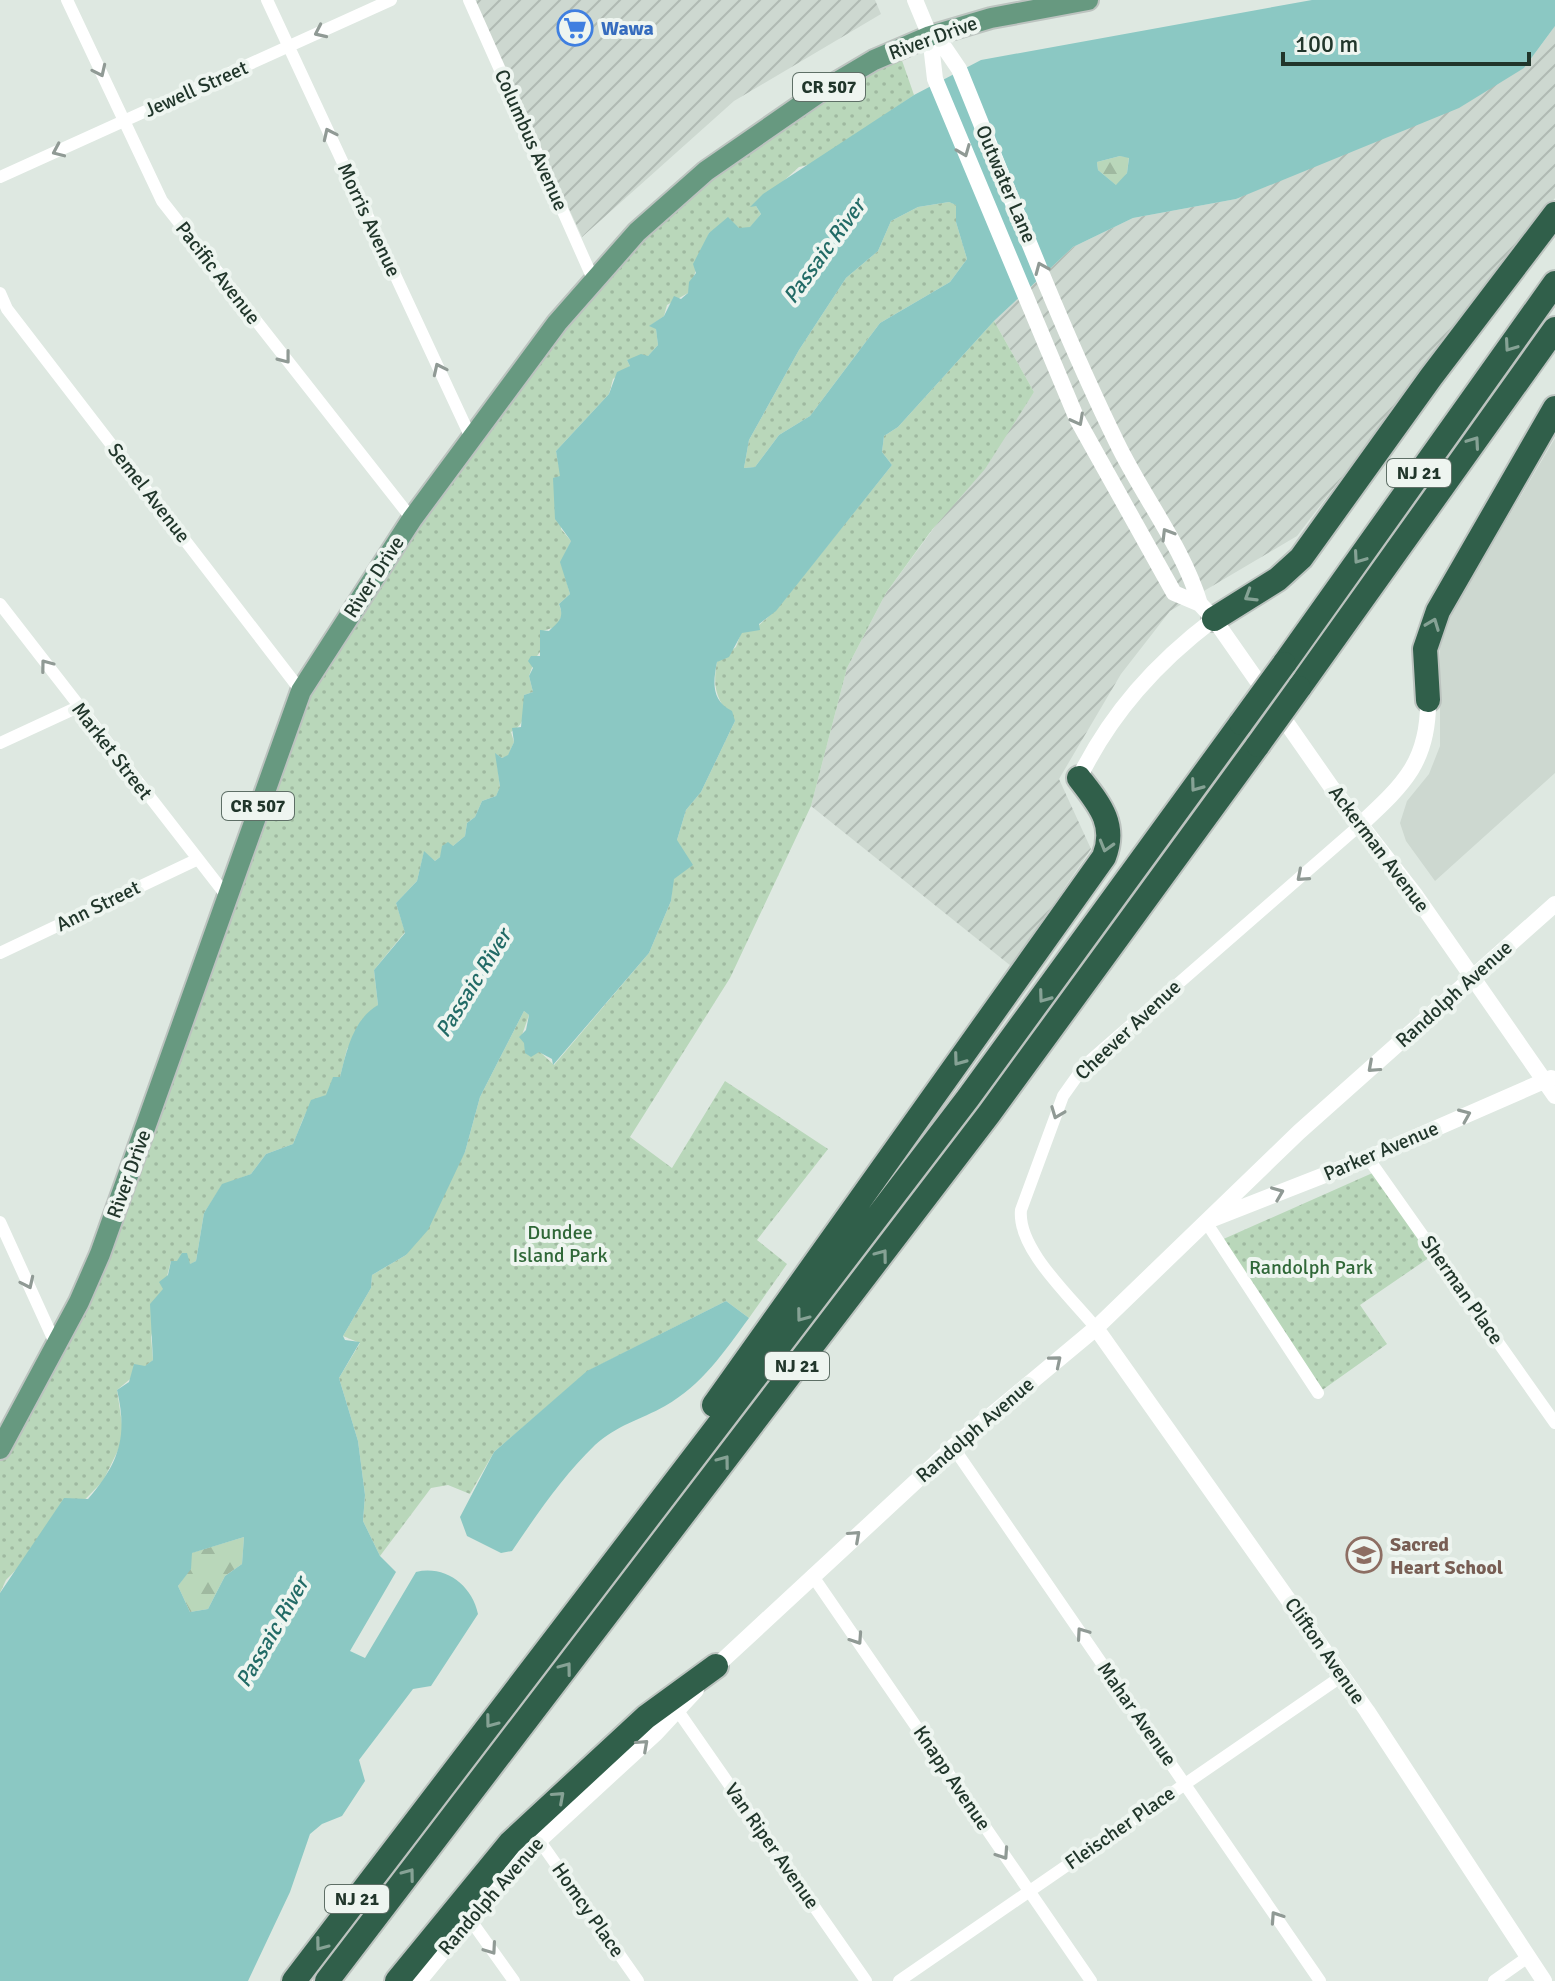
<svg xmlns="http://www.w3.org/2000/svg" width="1555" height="1981" font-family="Signika,sans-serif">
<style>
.built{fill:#cdd8d0}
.industrial{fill:url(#industrial-furrows)}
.forest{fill:url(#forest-firs)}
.park{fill:url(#park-dots)}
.water{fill:#8bc8c3;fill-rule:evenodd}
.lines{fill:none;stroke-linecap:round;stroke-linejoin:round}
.primary-casing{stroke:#bcc3bf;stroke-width:24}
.motorway-casing{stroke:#bcc3bf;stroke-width:28}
.minor{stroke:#fff;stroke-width:12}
.tertiary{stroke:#fff;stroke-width:16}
.primary{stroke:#679980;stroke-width:20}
.motorway{stroke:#305f4a;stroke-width:24}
.motorway-bridge-casing{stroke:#bcc3bf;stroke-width:28;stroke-linecap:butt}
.motorway-bridge{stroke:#305f4a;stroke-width:24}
.oneway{stroke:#909a95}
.oneway2{stroke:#86a295}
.labels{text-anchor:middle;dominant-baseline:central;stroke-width:8;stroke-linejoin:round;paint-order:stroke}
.shield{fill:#eef5f0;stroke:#5e6f66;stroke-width:2}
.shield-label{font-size:18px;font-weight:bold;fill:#21362b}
.shop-label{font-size:20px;font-weight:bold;fill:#366cbe;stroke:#eef5f0;text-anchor:start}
.street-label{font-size:20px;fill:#21362b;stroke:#eef5f0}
.park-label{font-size:20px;fill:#306838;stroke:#eef5f0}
.education-label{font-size:20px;font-weight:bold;fill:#785e54;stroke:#eef5f0;text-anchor:start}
.water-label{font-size:22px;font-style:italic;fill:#226b66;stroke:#eef5f0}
</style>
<defs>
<pattern id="industrial-furrows" width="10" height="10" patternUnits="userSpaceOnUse" patternTransform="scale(2)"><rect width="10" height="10" fill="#cdd8d0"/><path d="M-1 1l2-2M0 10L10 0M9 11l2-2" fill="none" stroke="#b0bab3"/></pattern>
<pattern id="forest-firs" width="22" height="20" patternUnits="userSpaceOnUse" patternTransform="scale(2)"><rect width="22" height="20" fill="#b9d7ba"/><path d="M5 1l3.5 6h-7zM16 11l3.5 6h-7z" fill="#9fb9a0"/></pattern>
<pattern id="park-dots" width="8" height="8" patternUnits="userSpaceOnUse" patternTransform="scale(2)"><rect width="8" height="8" fill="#b9d7ba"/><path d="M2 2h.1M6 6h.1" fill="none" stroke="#9fb9a0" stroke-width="1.8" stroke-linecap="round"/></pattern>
</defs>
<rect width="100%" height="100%" fill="#dee8e1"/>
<!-- built -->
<path class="built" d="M1555 438V773L1435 881 1406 841 1400 823 1407 801 1429 774 1440 746V647L1453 611Z"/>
<!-- industrial -->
<path class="industrial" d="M473 0H875L881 14 734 101 582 237Z
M1555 26V198L1297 536 1170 611 1121 674 1059 779 1091 849 1011 966 811 806 847 668 886 593 1034 392 994 321 1073 247 1133 218 1236 199 1524 68Z"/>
<!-- forest -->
<path class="forest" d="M1120 156 1129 157 1127 173 1117 186 1098 170 1097 162Z
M244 1537 242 1564 225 1576 208 1609 190 1612 178 1586 190 1569 191 1553Z"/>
<!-- park -->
<path class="park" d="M898 49 914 95 812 164 799 167 756 206 761 214 750 228H739L731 222 709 233 688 293 667 305 664 316 650 326 656 328 658 345 648 356 627 360 630 366 613 379 609 394 556 451 560 472 561 529 571 541 561 562 570 594 559 604 562 614 558 626 540 632 542 649 535 659 529 676 533 692 524 695C524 712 527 723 511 732L514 742 508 756 502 758 496 754 500 788 496 796 482 801 475 817 467 823 465 836 435 861 424 852 417 881 396 903 405 932 374 970 378 1005 347 1049 340 1077 333 1078 327 1095C303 1104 303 1124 293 1144L266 1154 251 1174 222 1185 204 1213 196 1261 189 1265 171 1261 151 1337 153 1360 117 1390 124 1438 103 1481 6 1580 0 1593V1448L56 1345 301 691 593 279 734 150Z
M949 202 957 205 956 222 967 259 950 282 880 323 810 416 779 435 755 467 744 468 749 440 799 350 846 278 878 251 891 221 918 207Z
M994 321 1034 392 985 469 931 531 886 593 847 668 811 806 730 978 630 1137 672 1168 725 1081 828 1149 757 1240 787 1264 749 1318 726 1301 588 1371 494 1452 470 1494 448 1485 431 1488 380 1556 363 1521 365 1495 358 1441 339 1378 360 1343 343 1336 371 1288 372 1275 406 1255 465 1152 480 1097 524 1011 529 1015 522 1035 554 1065 649 953 671 901 677 840 686 810 701 792 735 721C717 701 712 689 717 662L736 647 741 633 758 626 776 610 892 465 882 452 884 436 898 427Z
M1377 1171 1436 1253 1360 1305 1387 1344 1318 1393 1219 1241Z"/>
<!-- water -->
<path class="water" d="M1312 0H1555V26L1524 68 1459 108 1236 199 1133 218 1073 247 994 321 898 427 884 436 882 452 892 465 776 611 759 624 760 630 742 633 729 657 717 662C713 682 711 701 732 711L735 721 701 792 686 810 677 840 693 865 674 879 671 901 649 953 553 1065 552 1059 539 1052 531 1057 525 1053 524 1043 519 1037 526 1030 529 1015 524 1011 480 1097 465 1152 428 1230 406 1255 372 1275 371 1288 343 1336 345 1340 360 1342 339 1378 358 1441 365 1495 363 1521 380 1556 396 1572 350 1651 365 1658 416 1572C445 1565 472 1585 478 1614L431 1686 413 1689 359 1760 365 1781 342 1816 322 1824 310 1834 290 1892 248 1981H0V1593L64 1498 88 1499C119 1463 128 1437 117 1390L129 1382 134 1364 145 1366 153 1360 150 1304 163 1289 159 1282 168 1275 171 1261H177L182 1253H187L190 1264 196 1261 204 1213 222 1184 251 1174 266 1154 293 1144 311 1100 326 1095 333 1077H340C347 1049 353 1020 378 1005L374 970 405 933 396 903 417 881 424 851 435 861 440 857 442 846 448 842 453 846 465 836 467 823 475 817 482 801 496 796 500 787 495 753 502 758 508 755 514 742 512 728 521 727 524 695 533 692 529 676 533 668 528 661 531 656H540V630L549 631C558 622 565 619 559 604L570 594 560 562 571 541 555 519 553 478 560 476 556 451 609 394 617 372 630 366 627 360 641 354 648 356 658 345 656 329 649 326 664 316 674 296 681 299 688 293 689 282 696 273 693 264 709 233 728 217 739 228 750 227 761 214 756 206 750 207 763 194 914 95 981 60ZM1120 156 1129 158 1127 173 1116 185 1098 170 1097 162ZM949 202 956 205V222L967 259 950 282 880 323 810 416 779 435 755 467 744 468 749 440 799 350 846 278 878 251 891 221 918 207ZM244 1537 242 1564 225 1576 208 1609 190 1612 178 1586 191 1569 192 1553Z
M726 1301 749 1318C724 1352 702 1385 665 1406 640 1420 617 1425 595 1445 563 1476 537 1514 512 1551L501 1553 467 1536 460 1517 494 1452 587 1371Z"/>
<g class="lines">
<defs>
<path id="primary" d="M0 1449 79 1302 100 1254 301 691 412 519 557 323 637 232 706 171 820 92 874 60 930 36 991 18 1088 0"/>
<path id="motorway" d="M1214 619 1278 579 1301 558 1431 377 1555 214
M1284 664 1555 283
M1299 688 1555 329
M1428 700 1425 649 1438 611 1555 408
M714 1405 1104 857C1117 824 1099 804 1079 778
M294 1981 968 1098 1241 723
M327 1981 989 1114 1258 745
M397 1981 510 1843 646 1717 716 1666"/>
</defs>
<!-- primary casing -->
<use href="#primary" class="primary-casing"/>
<!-- motorway casing -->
<use href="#motorway" class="motorway-casing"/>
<!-- minor -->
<path class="minor" d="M67 0 162 201 412 519
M267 0 472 440
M469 0 593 279
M0 177 391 0
M0 293 7 309 301 691
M0 604 226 895
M0 743 78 707
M0 953 196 860
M1368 1158 1555 1423
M0 1222 56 1345
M1206 1222 1318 1393
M1096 1328C1071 1297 1017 1249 1021 1210L1063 1096 1085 1065 1360 825
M953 1447 1320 1981
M812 1575 1091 1981
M678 1711 866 1981
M539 1840 638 1981
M469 1918 514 1981
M899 1981 1342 1676
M1494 1981 1528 1957"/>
<!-- tertiary -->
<path class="tertiary" d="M915 0 930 36 935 79 1077 419 1174 593 1200 604 1214 619 1332 788 1416 896 1555 1096
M930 36 942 44 959 69C1010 194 1058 322 1117 443 1143 497 1183 547 1200 604
M1079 778C1111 713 1156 663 1214 619
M1360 825C1403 785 1429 762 1428 700
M1215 1218 1368 1158 1551 1078
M1096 1328 1367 1711 1544 1981
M710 1672 953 1447 1096 1328 1299 1132 1555 904
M419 1981 520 1858 656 1733 696 1690"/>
<!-- primary -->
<use href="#primary" class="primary"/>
<!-- motorway -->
<use href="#motorway" class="motorway"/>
<defs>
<path id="motorway-bridge" d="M1241 723 1284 664
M1258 745 1299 688"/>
</defs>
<!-- motorway-bridge casing -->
<use href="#motorway-bridge" class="motorway-bridge-casing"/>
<!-- motorway-bridge -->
<use href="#motorway-bridge" class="motorway-bridge"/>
</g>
<!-- one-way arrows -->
<defs><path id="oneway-chevron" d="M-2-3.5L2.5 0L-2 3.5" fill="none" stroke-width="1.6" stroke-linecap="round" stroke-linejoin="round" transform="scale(2)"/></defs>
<g class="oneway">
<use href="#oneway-chevron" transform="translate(320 32) rotate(155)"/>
<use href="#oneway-chevron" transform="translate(100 71) rotate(65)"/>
<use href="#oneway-chevron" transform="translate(329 134) rotate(-115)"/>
<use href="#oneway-chevron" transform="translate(58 151) rotate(156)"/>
<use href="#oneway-chevron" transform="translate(964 151) rotate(68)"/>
<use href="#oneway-chevron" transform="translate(1041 268) rotate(-113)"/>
<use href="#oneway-chevron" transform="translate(285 358) rotate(52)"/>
<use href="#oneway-chevron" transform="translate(439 369) rotate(-115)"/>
<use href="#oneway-chevron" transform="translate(1078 420) rotate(62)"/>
<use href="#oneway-chevron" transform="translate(1167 534) rotate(-121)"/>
<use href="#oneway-chevron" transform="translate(46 665) rotate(-127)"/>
<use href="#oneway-chevron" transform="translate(1302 876) rotate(139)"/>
<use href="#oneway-chevron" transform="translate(1373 1067) rotate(138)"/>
<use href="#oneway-chevron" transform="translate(1057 1113) rotate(111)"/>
<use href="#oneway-chevron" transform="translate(1465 1115) rotate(-23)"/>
<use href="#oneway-chevron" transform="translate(1278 1193) rotate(-22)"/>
<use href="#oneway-chevron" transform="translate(28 1283) rotate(65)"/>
<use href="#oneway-chevron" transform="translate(1056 1361) rotate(-40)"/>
<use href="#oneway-chevron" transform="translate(855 1536) rotate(-42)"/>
<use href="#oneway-chevron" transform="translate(1082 1633) rotate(-125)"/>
<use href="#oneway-chevron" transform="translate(857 1639) rotate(56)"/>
<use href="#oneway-chevron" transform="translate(643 1745) rotate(-42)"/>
<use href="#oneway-chevron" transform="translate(1003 1854) rotate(56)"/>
<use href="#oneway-chevron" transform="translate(1276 1917) rotate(-124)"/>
<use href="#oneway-chevron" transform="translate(491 1949) rotate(55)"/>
</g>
<g class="oneway2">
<use href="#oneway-chevron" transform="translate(1510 346) rotate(125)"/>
<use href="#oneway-chevron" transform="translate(1474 442) rotate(-55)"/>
<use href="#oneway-chevron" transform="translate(1359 558) rotate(125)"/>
<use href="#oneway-chevron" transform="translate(1250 596) rotate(148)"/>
<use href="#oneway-chevron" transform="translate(1433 624) rotate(-69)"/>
<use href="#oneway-chevron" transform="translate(1196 786) rotate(126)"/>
<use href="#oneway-chevron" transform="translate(1106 846) rotate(106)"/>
<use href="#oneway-chevron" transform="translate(1044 997) rotate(126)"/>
<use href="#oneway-chevron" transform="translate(959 1060) rotate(126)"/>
<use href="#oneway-chevron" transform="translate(882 1255) rotate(-53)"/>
<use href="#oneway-chevron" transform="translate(802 1316) rotate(127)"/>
<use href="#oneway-chevron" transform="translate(724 1461) rotate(-53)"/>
<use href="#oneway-chevron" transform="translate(566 1668) rotate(-53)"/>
<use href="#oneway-chevron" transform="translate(491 1722) rotate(127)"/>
<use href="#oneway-chevron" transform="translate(559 1797) rotate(-42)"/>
<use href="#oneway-chevron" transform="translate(409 1874) rotate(-53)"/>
<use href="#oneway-chevron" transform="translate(321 1945) rotate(127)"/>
</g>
<!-- icons -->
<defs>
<symbol id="supermarket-ring" viewBox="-11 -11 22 22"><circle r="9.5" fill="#eef5f0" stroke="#3f7fe0" stroke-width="1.5"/><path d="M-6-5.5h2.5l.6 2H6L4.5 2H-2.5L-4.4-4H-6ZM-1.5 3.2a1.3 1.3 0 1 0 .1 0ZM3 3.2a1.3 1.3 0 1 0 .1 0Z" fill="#3f7fe0"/></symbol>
<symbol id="school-ring" viewBox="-11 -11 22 22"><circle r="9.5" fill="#eef5f0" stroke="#8d6e63" stroke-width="1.5"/><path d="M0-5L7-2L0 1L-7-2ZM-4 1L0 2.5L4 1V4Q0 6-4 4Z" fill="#8d6e63"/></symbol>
</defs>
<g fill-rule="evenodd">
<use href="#supermarket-ring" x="555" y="8" width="40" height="40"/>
<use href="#school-ring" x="1344" y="1535" width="40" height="40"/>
</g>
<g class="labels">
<!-- shield labels -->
<g class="shield">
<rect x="793" y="73" width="72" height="28" rx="6"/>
<rect x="1387" y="459" width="64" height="28" rx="6"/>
<rect x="222" y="792" width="72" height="28" rx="6"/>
<rect x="765" y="1352" width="64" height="28" rx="6"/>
<rect x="325" y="1885" width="64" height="28" rx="6"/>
</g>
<g class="shield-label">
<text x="829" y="87">CR 507</text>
<text x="1419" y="473">NJ 21</text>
<text x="258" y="806">CR 507</text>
<text x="797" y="1366">NJ 21</text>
<text x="357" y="1899">NJ 21</text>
</g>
<!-- shop labels -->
<g class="shop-label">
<text x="601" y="28">Wawa</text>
</g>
<!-- street labels -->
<g class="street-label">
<text transform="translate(933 38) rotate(-20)">River Drive</text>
<text transform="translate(196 89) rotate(-24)">Jewell Street</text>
<text transform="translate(531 140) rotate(66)">Columbus Avenue</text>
<text transform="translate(1006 184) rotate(67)">Outwater Lane</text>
<text transform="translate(369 220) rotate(65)">Morris Avenue</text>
<text transform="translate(218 273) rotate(52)">Pacific Avenue</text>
<text transform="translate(149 493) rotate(52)">Semel Avenue</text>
<text transform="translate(374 577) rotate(-57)">River Drive</text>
<text transform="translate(112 751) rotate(52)">Market Street</text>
<text transform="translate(1379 849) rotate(53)">Ackerman Avenue</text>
<text transform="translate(98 906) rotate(-26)">Ann Street</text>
<text transform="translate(1454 994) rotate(-42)">Randolph Avenue</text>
<text transform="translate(1128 1030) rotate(-43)">Cheever Avenue</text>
<text transform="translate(1381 1151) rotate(-23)">Parker Avenue</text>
<text transform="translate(129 1174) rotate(-70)">River Drive</text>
<text transform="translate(1462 1290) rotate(55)">Sherman Place</text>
<text transform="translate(975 1430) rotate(-41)">Randolph Avenue</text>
<text transform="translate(1325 1651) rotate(55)">Clifton Avenue</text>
<text transform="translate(1137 1714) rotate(55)">Mahar Avenue</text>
<text transform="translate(952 1778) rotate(56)">Knapp Avenue</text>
<text transform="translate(1120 1828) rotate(-35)">Fleischer Place</text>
<text transform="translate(772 1846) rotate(55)">Van Riper Avenue</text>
<text transform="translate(491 1896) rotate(-49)">Randolph Avenue</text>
<text transform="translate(588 1910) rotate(55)">Homcy Place</text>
</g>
<!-- park labels -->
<g class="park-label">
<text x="560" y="1232">Dundee<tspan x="560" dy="23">Island Park</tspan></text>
<text x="1311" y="1267">Randolph Park</text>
</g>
<!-- education labels -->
<g class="education-label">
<text x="1390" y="1544">Sacred<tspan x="1390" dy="23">Heart School</tspan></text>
</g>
<!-- water labels -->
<g class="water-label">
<text transform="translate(824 251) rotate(-54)">Passaic River</text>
<text transform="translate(473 983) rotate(-58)">Passaic River</text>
<text transform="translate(272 1632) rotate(-60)">Passaic River</text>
</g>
</g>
<!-- scale -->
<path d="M1283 52v12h246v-12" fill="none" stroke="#21362b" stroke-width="4"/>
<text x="1295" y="52" font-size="24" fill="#21362b" stroke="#eef5f0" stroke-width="6" paint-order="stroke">100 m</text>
</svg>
